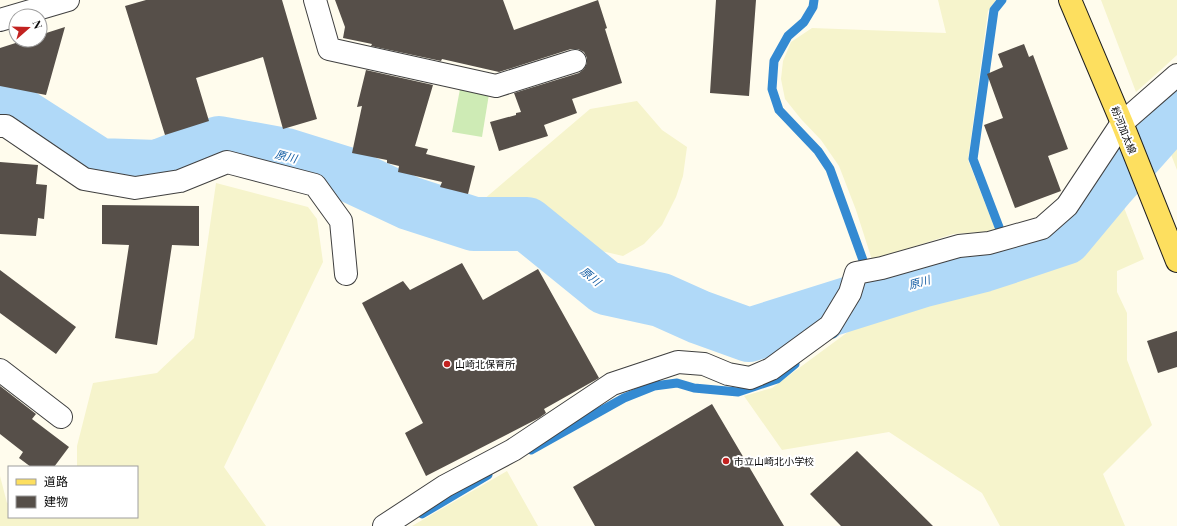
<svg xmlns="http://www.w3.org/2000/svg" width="1177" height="526" font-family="'Playfair Display','Noto Sans JP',serif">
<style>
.farmland{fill:#f6f4cc}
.green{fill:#ceebb5}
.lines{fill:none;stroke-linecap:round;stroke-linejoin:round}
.stream{stroke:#348ad2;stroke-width:9}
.river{stroke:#b0d9f8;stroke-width:54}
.building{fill:#564f49}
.minor-casing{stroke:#404040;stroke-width:24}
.major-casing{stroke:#1e1e1e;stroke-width:24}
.minor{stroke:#fff;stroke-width:22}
.major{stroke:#fddf5f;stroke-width:22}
.poi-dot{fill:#c22220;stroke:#fff;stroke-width:1.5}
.labels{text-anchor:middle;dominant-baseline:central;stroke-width:4;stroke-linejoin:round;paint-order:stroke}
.street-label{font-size:10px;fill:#0d0d0d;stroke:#fff}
.poi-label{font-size:10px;fill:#0d0d0d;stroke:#fff;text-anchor:start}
.water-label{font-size:11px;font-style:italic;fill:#125ca3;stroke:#fff}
</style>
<rect width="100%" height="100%" fill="#fffced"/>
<!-- farmland -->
<path class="farmland" d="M938 0H996L988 11 968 160 996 231 953 234 872 260 856 210 839 166 821 140 801 119 785 99 781 79 783 61 791 42 812 28 946 33Z
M1101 0H1177V55L1164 67 1136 92Z
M637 101 662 130 687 147 683 176 676 197 662 225 644 244 623 256 580 246 535 210 476 206 590 109Z
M1177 134V170L1167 144Z
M216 183 308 207 317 219 323 262 224 467 266 526H0V476L7 503 9 502V517H137V467H77V446L93 383 157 373 194 338Z
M1116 187 1144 259 1117 271V292L1127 313V360L1152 425 1103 474 1125 526H1000L982 493 889 432 782 450 744 396 772 388 856 326 867 311 1070 243Z
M507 471 538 526H412Z"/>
<!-- green -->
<path class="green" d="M460 89 489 94 482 137 452 132Z"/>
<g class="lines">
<!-- stream -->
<path class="stream" d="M814 0 813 7 804 22 788 36 774 61 772 89 779 110 818 151 830 169 864 263 866 281 858 301 849 321 833 334
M999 227 973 159 994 10 1002 0
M531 450 624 398 654 386 677 383 694 388 738 392 777 379 795 364
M422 514 488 475"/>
<!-- river -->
<path class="river" d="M0 105 7 106 99 165 157 167 219 143 286 155 347 174 409 203 474 224H527L606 288 661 300 699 317 749 335 924 280 984 265 1065 238 1110 184 1157 131 1177 112"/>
</g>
<!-- building -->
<path class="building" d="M146 0H282L317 119 283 129 263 57 196 78 209 121 165 135 125 6Z
M335 0H503L514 30 598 0 607 28 605 29 622 83 572 99 577 113 544 125 548 136 499 151 490 122 516 115V113L521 112 514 93 579 73 584 69 587 63V58L584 52 578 49H571L499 72 442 59 441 61 371 46 372 44 343 38 345 27Z
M716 0H756L749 96 710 93Z
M65 27 46 95 0 86V48L25 40H40V35Z
M1024 44 1029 57 1033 55 1068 149 1048 156 1061 191 1015 208 984 125 1003 118 987 74 1003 67 998 54Z
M366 70 433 85 415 146 428 149 426 154 475 166 468 194 440 187 442 182 398 172 399 166 387 163V160L352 153 362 106 357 107Z
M0 162 38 165 36 184 47 185 44 219 38 218 36 236 0 234Z
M102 205 199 206V246L172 245 157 345 115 338 129 245 102 244Z
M462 263 483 300 538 269 599 378 544 409 546 413 539 418 426 476 405 433 423 423 362 303 403 281 410 290Z
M0 270 76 327 56 354 0 313Z
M1177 331V367L1158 373 1147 341Z
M0 386 36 414 32 419 69 447 54 467H31L19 458 23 452 0 434Z
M712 404 784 526H595L573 487Z
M857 451 933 526H841L810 494Z"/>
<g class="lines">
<defs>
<path id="minor" d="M315 0 329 49 496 86 575 61
M0 20 68 0
M0 126H6L84 179 135 188 180 181 227 162 315 185 341 221 346 274
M0 370 61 417
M384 526 445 486 513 450 612 384 678 362 704 364 728 374 750 378 771 369 830 326 850 293 856 273 882 268 959 246 989 243 1042 228 1067 206 1122 123 1177 75"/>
<path id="major" d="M1070 0 1122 123 1177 261"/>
</defs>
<!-- minor casing -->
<use href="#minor" class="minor-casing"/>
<!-- major casing -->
<use href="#major" class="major-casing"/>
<!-- minor -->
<use href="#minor" class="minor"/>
<!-- major -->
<use href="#major" class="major"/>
</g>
<!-- markers -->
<g class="poi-dot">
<circle cx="447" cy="364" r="4"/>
<circle cx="726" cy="461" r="4"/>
</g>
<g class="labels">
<!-- street labels -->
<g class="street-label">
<text transform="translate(1124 130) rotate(68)">粉河加太線</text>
</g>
<!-- poi labels -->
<g class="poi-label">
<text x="455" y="364">山崎北保育所</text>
<text x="734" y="461">市立山崎北小学校</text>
</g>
<!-- water labels -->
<g class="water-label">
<text transform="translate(286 156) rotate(14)">原川</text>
<text transform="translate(591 276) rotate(39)">原川</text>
<text transform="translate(919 282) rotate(-16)">原川</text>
</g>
</g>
<!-- legend -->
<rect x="8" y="466" width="130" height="52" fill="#ffffff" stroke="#9e9e9e"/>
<rect x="16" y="479" width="20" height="6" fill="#fddf5f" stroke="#9e9e9e"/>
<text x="44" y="486" font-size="12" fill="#0d0d0d">道路</text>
<rect x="16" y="496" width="20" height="12" fill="#564f49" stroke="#9e9e9e"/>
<text x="44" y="506" font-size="12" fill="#0d0d0d">建物</text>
<!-- north arrow -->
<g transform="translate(28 28) rotate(70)"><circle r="19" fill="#ffffff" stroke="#9e9e9e"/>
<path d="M0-3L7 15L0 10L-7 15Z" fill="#c22220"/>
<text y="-6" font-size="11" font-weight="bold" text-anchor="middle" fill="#0d0d0d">N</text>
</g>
</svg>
